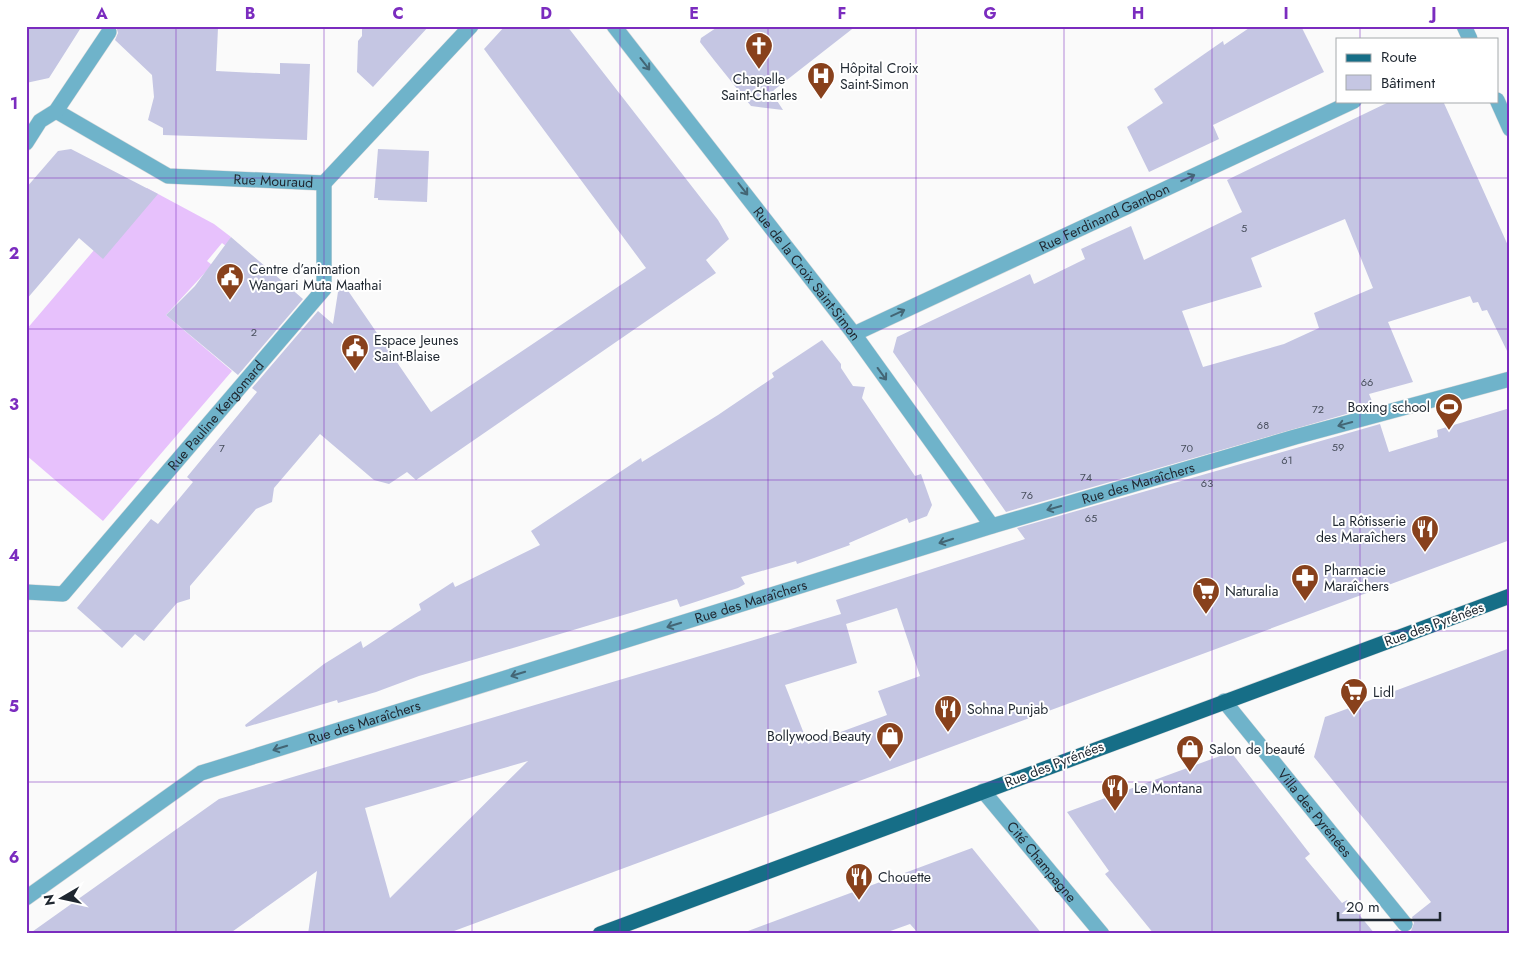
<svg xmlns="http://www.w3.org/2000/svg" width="1536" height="960" font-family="Jost,sans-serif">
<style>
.pitch{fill:#e7c1fc}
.building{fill:#c5c6e3;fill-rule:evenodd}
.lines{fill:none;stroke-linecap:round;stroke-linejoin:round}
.minor-casing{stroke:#d7d8da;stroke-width:16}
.major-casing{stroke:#d7d8da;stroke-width:16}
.minor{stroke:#6fb3ca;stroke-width:15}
.major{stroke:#166e87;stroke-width:15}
.oneway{stroke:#436675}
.grid{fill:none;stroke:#7b2cbf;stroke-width:1;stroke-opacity:0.55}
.labels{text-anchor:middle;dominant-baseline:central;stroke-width:4;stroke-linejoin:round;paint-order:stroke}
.number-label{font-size:11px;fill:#484f5d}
.poi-label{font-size:14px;fill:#1f2730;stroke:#fff;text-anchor:start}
.street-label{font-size:14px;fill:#1f2730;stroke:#fff}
.neatline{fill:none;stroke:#7b2cbf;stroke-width:2}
.grid-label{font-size:16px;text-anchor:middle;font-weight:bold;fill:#7b2cbf}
</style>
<rect width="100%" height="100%" fill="#fafafa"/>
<!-- pitch -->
<path class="pitch" d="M147 188 214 224 231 237 226 246 222 243 207 261 212 265 166 315 232 371 103 521 26 455V330Z"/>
<!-- building -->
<path class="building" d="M26 26H82L49 78 26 83Z
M116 26 218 28 216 71 280 74V63L310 64 307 140 163 135V128L148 120 154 97 152 75 115 40 118 33Z
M362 26H429L373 87 357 72 358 41 362 36Z
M505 26H567L718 220 729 239 706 260 716 273 416 480 407 472 389 484 374 480 320 434 274 488 272 502 256 509 190 586V599L177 603 144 641 135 634 122 648 77 608 151 519 158 524 193 482 187 477 257 392 252 388 318 311 333 324 340 279 431 412 646 268 484 49Z
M719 26H856L774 90 772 93 783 110 751 106 714 60 700 42 701 38Z
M1252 26H1301L1324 72 1213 125 1219 139 1149 172 1127 127 1163 103 1154 89 1223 41 1224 45Z
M1391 101H1443L1453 123 1510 250V357L1487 310 1482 311 1478 302 1473 303 1470 296 1388 322 1413 382 1369 394 1374 406 1006 512 893 352 897 337 1030 274 1034 284 1085 259 1081 249 1131 226 1144 260 1242 212 1227 180ZM1345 219 1373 288 1314 313 1319 328 1284 344 1203 367 1182 311 1262 287 1251 258Z
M71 149 158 194 103 259 79 238 26 300V188L58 151Z
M378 149 429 151 427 202 378 200V198H374Z
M231 237 303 299 238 375 166 315 195 286Z
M822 340 841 364V368L853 386 865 387 862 398 915 476 921 474 932 505 927 516 909 523 907 518 849 543 850 545 814 558 797 564 796 561 741 577 745 584 738 588 680 607 677 599 419 676 376 692 338 703 337 700 246 727 245 725 324 664 361 641 363 648 421 610 419 604 453 582 455 587 540 545 531 531 641 458 642 462 718 415 774 377 772 373Z
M1510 408V540L446 934H308L317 871 229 934H29L219 799 841 614 836 600 1025 539 1017 528 1380 424 1389 452 1438 437 1437 430ZM897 608 920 676 878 691 887 715 808 744 785 685 857 663 846 624ZM528 761 390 898 365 808Z
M1510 648V934H1391L1397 929 1402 933 1411 931 1414 923 1412 917 1431 902 1314 757 1325 717Z
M1231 752 1310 854 1305 858 1342 903 1347 900 1375 934H1154L1105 874 1109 871 1067 812Z
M972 848 1042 934H919L910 924 882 934H748V931Z"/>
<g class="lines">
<defs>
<g id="minor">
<path id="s1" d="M614 26 854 334 992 526"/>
<path d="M1464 26 1470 39"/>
<path d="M1497 100 1510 129"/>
<path id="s2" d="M56 111 168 176 324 183 471 26"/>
<path d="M26 143 40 121 56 111 109 32"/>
<path id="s3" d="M854 334 1354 101"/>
<path id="s4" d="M26 592 63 594 324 289V183"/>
<path id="s5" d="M1224 701 1405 924"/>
<path id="s6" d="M983 791 1102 934"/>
<path id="s7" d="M26 898 201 773 992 526 1295 437 1510 379"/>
</g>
<path id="major" d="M600 934 1510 596"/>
</defs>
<!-- minor casing -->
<use href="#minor" class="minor-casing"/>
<!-- major casing -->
<use href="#major" class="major-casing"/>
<!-- minor -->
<use href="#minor" class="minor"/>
<!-- major -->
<use href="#major" class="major"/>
</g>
<!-- one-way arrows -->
<defs><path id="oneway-shaft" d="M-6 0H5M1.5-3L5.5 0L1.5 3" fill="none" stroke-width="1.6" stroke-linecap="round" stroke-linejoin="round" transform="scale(1.25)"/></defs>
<g class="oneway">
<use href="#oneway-shaft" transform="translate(645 64) rotate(52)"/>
<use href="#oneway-shaft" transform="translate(1188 178) rotate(-25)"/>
<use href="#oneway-shaft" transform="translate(743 189) rotate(52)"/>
<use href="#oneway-shaft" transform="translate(898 313) rotate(-25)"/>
<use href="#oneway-shaft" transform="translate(882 374) rotate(54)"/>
<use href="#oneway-shaft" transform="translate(1345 424) rotate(165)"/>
<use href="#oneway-shaft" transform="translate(1054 508) rotate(164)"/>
<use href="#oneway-shaft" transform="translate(946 541) rotate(162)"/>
<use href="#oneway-shaft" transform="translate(674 625) rotate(163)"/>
<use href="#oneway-shaft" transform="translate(518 674) rotate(163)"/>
<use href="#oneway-shaft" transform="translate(280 748) rotate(163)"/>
</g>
<!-- grid -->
<path class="grid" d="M176 26V934M324 26V934M472 26V934M620 26V934M768 26V934M916 26V934M1064 26V934M1212 26V934M1360 26V39M1360 101V934M26 178H1510M26 329H1510M26 480H1510M26 631H1510M26 782H1510"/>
<!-- icons -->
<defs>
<symbol id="church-pin" viewBox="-11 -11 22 30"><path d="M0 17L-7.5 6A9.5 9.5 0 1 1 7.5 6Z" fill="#88411c" stroke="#fff"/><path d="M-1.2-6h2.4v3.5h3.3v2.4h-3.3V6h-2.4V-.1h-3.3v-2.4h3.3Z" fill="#fff"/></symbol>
<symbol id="hospital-pin" viewBox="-11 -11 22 30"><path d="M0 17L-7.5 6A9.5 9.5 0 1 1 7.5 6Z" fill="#88411c" stroke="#fff"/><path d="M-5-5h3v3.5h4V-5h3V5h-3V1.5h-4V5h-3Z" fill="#fff"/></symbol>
<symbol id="civic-pin" viewBox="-11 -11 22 30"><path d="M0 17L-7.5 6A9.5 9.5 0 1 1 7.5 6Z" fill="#88411c" stroke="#fff"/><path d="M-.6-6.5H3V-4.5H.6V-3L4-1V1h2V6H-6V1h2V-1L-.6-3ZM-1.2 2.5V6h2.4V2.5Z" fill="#fff"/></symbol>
<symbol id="stadium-pin" viewBox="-11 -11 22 30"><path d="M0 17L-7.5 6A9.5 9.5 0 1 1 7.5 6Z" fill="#88411c" stroke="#fff"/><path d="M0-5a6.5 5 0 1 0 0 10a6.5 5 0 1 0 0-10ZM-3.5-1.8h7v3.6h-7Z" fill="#fff"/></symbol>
<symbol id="restaurant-pin" viewBox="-11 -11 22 30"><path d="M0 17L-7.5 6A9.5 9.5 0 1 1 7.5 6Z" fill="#88411c" stroke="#fff"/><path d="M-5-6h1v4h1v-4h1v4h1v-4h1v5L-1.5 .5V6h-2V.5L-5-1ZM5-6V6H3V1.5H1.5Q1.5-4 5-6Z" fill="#fff"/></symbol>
<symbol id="pharmacy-pin" viewBox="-11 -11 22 30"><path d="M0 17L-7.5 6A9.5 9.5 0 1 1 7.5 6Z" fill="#88411c" stroke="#fff"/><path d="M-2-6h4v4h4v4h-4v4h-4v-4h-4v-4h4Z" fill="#fff"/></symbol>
<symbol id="supermarket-pin" viewBox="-11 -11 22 30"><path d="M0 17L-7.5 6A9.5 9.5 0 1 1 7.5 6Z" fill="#88411c" stroke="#fff"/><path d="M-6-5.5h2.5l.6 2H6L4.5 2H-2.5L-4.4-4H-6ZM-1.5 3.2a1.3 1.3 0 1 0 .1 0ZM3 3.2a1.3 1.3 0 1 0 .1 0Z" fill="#fff"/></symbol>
<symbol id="shop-pin" viewBox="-11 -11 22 30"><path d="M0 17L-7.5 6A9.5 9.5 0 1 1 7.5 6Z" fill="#88411c" stroke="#fff"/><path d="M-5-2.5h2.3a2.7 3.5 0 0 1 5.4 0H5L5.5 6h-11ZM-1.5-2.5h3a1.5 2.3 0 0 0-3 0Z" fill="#fff"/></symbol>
</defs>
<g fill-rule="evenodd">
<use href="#church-pin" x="743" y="30" width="32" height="43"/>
<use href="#hospital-pin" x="805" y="60" width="32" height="43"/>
<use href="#civic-pin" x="214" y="261" width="32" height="43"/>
<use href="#civic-pin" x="339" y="332" width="32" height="43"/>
<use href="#stadium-pin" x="1433" y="391" width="32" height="43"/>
<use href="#restaurant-pin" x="1409" y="513" width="32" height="43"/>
<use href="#pharmacy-pin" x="1289" y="562" width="32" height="43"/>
<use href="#supermarket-pin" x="1190" y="575" width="32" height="43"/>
<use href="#supermarket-pin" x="1338" y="676" width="32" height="43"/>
<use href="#restaurant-pin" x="932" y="693" width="32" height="43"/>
<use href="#shop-pin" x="874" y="720" width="32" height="43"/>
<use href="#shop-pin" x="1174" y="733" width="32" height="43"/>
<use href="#restaurant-pin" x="1099" y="772" width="32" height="43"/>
<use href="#restaurant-pin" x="843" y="861" width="32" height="43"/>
</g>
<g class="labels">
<!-- number labels -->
<g class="number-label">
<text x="1244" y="228">5</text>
<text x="254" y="332">2</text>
<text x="1367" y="382">66</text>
<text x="1318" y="409">72</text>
<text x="1263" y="425">68</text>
<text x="1338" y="447">59</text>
<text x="222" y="448">7</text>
<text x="1187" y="448">70</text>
<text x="1287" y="460">61</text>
<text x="1086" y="477">74</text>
<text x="1207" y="483">63</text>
<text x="1027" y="495">76</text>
<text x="1091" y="518">65</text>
</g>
<!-- poi labels -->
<g class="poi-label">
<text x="840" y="68">Hôpital Croix<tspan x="840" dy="16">Saint-Simon</tspan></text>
<text x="759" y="79" text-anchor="middle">Chapelle<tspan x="759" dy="16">Saint-Charles</tspan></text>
<text x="249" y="269">Centre d’animation<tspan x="249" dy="16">Wangari Muta Maathai</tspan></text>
<text x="374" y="340">Espace Jeunes<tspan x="374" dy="16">Saint-Blaise</tspan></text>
<text x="1430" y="407" text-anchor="end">Boxing school</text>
<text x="1406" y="521" text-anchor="end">La Rôtisserie<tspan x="1406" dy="16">des Maraîchers</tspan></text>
<text x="1324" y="570">Pharmacie<tspan x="1324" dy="16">Maraîchers</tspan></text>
<text x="1225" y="591">Naturalia</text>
<text x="1373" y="692">Lidl</text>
<text x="967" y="709">Sohna Punjab</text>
<text x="871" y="736" text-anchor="end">Bollywood Beauty</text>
<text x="1209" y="749">Salon de beauté</text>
<text x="1134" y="788">Le Montana</text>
<text x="878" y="877">Chouette</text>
</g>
<!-- street labels -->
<g class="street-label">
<text stroke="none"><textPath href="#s2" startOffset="235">Rue Mouraud</textPath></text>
<text stroke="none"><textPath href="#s3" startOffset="276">Rue Ferdinand Gambon</textPath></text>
<text stroke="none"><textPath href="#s1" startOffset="314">Rue de la Croix Saint-Simon</textPath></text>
<text stroke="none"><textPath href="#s4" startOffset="272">Rue Pauline Kergomard</textPath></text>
<text stroke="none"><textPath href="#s7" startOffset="1196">Rue des Maraîchers</textPath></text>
<text stroke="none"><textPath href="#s7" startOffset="791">Rue des Maraîchers</textPath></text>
<text transform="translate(1434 624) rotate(-20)">Rue des Pyrénées</text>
<text stroke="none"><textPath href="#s7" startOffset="386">Rue des Maraîchers</textPath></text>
<text transform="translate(1054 764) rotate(-21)">Rue des Pyrénées</text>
<text stroke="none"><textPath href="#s5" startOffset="144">Villa des Pyrénées</textPath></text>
<text stroke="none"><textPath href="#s6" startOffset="92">Cité Champagne</textPath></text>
</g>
</g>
<!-- border -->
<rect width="1536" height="960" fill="none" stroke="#ffffff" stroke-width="55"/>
<!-- legend -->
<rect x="1336" y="38" width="162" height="65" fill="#ffffff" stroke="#a5a9ac"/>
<rect x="1346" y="54" width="25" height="8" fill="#166e87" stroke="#a5a9ac"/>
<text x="1381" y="62" font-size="15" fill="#1f2730">Route</text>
<rect x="1346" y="75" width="25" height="15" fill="#c5c6e3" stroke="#a5a9ac"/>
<text x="1381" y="88" font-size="15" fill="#1f2730">Bâtiment</text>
<!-- north arrow -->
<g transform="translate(62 898) rotate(261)" stroke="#ffffff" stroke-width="4" paint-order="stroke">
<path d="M0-4L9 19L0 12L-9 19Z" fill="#1f2730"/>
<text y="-8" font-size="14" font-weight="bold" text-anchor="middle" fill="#1f2730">N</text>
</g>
<!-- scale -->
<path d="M1338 912v8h102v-8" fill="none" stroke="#1f2730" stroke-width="2.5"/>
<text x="1346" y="912" font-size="15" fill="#1f2730" stroke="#ffffff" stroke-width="4" paint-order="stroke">20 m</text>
<rect x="28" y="28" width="1480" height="904" class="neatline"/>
<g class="grid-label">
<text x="102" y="19">A</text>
<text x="250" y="19">B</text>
<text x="398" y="19">C</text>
<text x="546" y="19">D</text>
<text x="694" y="19">E</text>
<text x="842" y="19">F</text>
<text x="990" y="19">G</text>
<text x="1138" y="19">H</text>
<text x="1286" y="19">I</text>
<text x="1434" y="19">J</text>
<text x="14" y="109">1</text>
<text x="14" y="259">2</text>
<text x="14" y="410">3</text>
<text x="14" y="561">4</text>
<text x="14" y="712">5</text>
<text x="14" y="863">6</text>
</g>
</svg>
